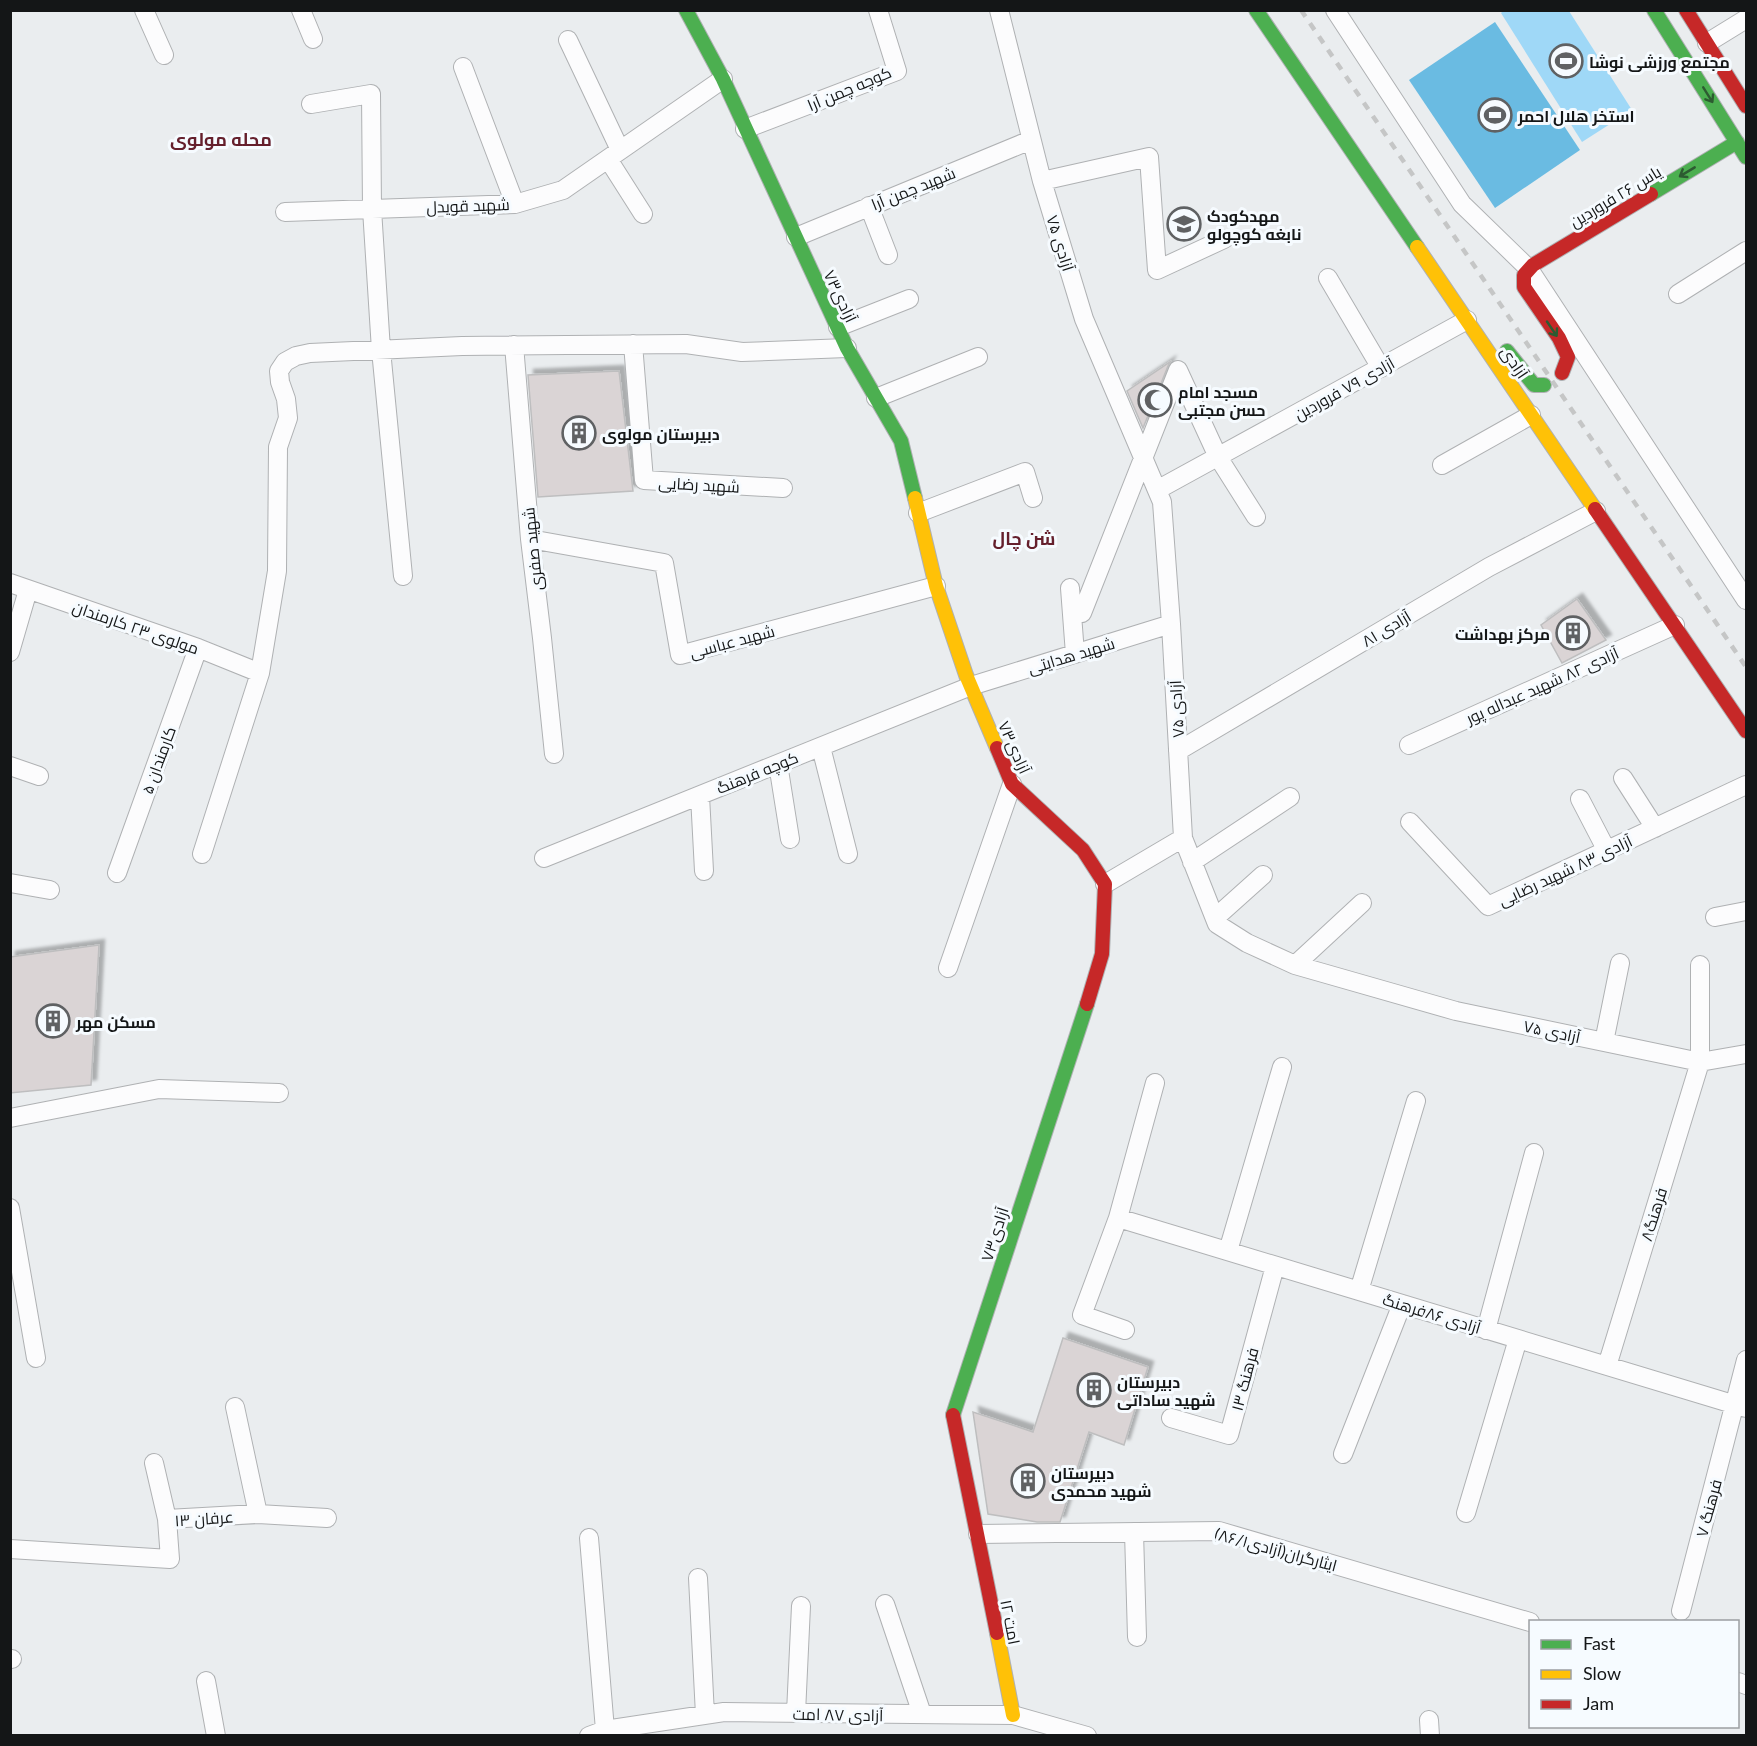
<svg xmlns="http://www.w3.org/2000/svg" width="1757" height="1746" font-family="Lato,Cairo,sans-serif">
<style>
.green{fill:#9fd8f7}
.water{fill:#6abbe2}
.building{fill:#dad4d5;stroke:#bebebf;stroke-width:1.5;filter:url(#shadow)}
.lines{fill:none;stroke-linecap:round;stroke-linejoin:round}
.street-casing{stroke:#afb1b3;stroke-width:20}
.fast-casing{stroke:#afb1b3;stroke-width:16}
.slow-casing{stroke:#afb1b3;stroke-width:16}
.jam-casing{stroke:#afb1b3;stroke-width:16}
.street{stroke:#fcfcfd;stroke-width:18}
.fast{stroke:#4caf50;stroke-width:14}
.slow{stroke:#ffc107;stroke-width:14}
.jam{stroke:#c62828;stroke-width:14}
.rail{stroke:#c5c6c6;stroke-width:4.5;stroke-dasharray:8 8;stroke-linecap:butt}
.oneway{stroke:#2d5b31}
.labels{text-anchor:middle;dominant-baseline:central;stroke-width:6;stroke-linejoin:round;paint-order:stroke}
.poi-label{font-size:16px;font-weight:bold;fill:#141617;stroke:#f6fbff;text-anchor:start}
.street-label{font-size:16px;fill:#141617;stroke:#f6fbff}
.neighbourhood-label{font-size:18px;font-weight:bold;fill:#65202d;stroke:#f6fbff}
</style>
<defs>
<filter id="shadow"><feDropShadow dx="5.5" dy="-5.5" stdDeviation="1.5" flood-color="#0004"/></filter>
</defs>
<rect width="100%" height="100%" fill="#eaedef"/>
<!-- green -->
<path class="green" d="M1504 10 1569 11 1632 110 1582 142 1501 13Z"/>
<!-- water -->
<path class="water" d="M1495 22 1580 150 1495 208 1409 80Z"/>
<!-- building -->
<path class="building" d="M1170 362 1168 366 1143 428 1127 391Z
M619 371 633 491 538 497 528 375Z
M1577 599 1606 640 1562 663 1541 625Z
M99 945 91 1085 10 1093V957Z
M1063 1338 1148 1367 1124 1445 1089 1432 1060 1522H1037L988 1514 973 1412 1033 1432Z"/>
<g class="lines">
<defs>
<path id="street" d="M144 10 164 55
M301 10 313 39
M999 10 1042 181 1084 319 1162 502 1171 624 1183 838 1217 924 1247 943 1295 965 1456 1011 1700 1062 1746 1054
M1335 10 1462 204 1529 269 1746 600
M568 40 620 150
M1707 43 1746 19
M463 67 515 204
M311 104 371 94 372 209 381 350 403 576
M745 129 897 71 878 10
M608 159 643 214
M1042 181 1149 157 1157 270 1224 239
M869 206 888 255
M285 212 515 204 563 190 723 79
M796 237 1031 140
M1328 278 1381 368
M1678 294 1746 251
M838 327 909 299
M633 344 644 480 783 488
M514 345 530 539 542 638 554 754
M876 398 978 357
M1442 465 1531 415
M1157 490 1467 320
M918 513 1025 472 1033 498
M530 539 664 563 680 655 936 586
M10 583 198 648 260 673
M1070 588 1075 654
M1082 613 1178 370 1218 457 1256 517
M10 652 28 590
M1409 745 1675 625
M821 747 848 854
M1178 751 1489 567 1596 511
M778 764 790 839
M10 766 39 776
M1623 778 1655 828
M700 796 704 871
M1580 799 1607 851
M1410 822 1488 906 1746 785
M202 854 260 673 277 571 278 447 288 418 286 399 280 382 279 371 285 362 296 356 310 353 462 346 686 344 742 352 847 348
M544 858 971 686 1171 624
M1192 862 1290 797
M117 873 198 648
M10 883 50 890
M1105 884 1183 838
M1715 917 1746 911
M1215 918 1263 875
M1295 965 1362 903
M948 968 1012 784
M1604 1042 1620 963
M10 1118 159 1089 279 1093
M10 1208 36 1358
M1118 1218 1746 1408
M1228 1251 1282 1067
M1359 1291 1416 1101
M1125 1330 1082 1315 1118 1218 1155 1083
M1486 1330 1534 1153
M1607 1366 1700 1062V965
M1171 1418 1229 1435 1275 1266
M1343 1454 1402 1304
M154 1463 167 1519
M1466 1513 1518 1339
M258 1514 327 1518
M1134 1532 1137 1637
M978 1534 1219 1531 1530 1622
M589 1538 605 1730
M10 1549 170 1559 167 1519 258 1514 235 1407
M698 1578 705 1715
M885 1604 922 1714
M1681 1611 1746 1360
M10 1659H12
M206 1681 216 1736
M1738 1682 1746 1685
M796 1713 801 1606
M1429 1720 1430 1736
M589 1736 605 1730 724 1712 1013 1715 1087 1736"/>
<path id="fast" d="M686 10 723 79 847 348 901 441 915 498
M1256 10 1417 247
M1654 10 1746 157
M1651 194 1737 142
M1507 351 1534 385H1544
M953 1415 1087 1004"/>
<path id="slow" d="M1417 247 1595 509
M915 498 936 586 966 675 997 748
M997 1633 1013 1715"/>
<path id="jam" d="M1686 10 1746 106
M1562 373 1568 357 1559 338 1524 287V275L1533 265 1651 194
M1595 509 1746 731
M997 748 1012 784 1083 850 1105 884 1102 954 1087 1004
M953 1415 997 1633"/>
</defs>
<!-- street casing -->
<use href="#street" class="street-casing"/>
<!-- fast casing -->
<use href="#fast" class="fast-casing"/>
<!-- slow casing -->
<use href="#slow" class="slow-casing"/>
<!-- jam casing -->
<use href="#jam" class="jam-casing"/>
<!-- street -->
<use href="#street" class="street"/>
<!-- fast -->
<use href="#fast" class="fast"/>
<!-- slow -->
<use href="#slow" class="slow"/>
<!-- jam -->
<use href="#jam" class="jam"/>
<!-- rail -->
<path class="rail" d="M1301 10 1746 667"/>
</g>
<!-- one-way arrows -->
<defs><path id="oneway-shaft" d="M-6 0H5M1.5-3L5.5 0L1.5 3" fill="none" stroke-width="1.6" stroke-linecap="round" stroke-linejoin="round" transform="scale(1.5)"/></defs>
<g class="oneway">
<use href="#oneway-shaft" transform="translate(1708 95) rotate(58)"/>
<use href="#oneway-shaft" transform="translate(1687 172) rotate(149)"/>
<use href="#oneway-shaft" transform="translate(1552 329) rotate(56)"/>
</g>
<!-- icons -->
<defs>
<symbol id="stadium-ring" viewBox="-11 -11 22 22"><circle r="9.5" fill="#f6fbff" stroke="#5f6163" stroke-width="1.5"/><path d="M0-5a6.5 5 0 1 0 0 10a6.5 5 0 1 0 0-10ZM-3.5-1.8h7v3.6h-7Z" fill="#5f6163"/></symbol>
<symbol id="school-ring" viewBox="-11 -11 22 22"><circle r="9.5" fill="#f6fbff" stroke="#5f6163" stroke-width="1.5"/><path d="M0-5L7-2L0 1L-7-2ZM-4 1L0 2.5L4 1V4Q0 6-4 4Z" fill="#5f6163"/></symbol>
<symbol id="mosque-ring" viewBox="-11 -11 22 22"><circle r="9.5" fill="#f6fbff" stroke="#5f6163" stroke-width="1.5"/><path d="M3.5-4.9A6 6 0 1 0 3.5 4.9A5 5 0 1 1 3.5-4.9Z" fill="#5f6163"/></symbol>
<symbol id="building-ring" viewBox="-11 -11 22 22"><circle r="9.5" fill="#f6fbff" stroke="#5f6163" stroke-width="1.5"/><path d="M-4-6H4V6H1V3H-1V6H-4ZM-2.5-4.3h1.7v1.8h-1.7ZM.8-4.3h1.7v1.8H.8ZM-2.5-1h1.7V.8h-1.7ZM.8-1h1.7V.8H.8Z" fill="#5f6163"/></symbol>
</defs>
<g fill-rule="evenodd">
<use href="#stadium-ring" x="1547" y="42" width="38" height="38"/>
<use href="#stadium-ring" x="1476" y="96" width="38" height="38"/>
<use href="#school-ring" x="1165" y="205" width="38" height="38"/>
<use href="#mosque-ring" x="1136" y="381" width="38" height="38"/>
<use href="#building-ring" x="560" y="414" width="38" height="38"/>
<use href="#building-ring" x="1554" y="614" width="38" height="38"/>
<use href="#building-ring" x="34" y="1002" width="38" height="38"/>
<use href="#building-ring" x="1075" y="1371" width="38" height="38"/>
<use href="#building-ring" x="1009" y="1462" width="38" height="38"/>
</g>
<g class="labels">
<!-- poi labels -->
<g class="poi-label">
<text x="1589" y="61">مجتمع ورزشی نوشا</text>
<text x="1518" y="115">استخر هلال احمر</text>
<text x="1207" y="215">مهدکودک<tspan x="1207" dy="18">نابغه کوچولو</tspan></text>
<text x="1178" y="391">مسجد امام<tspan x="1178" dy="18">حسن مجتبی</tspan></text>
<text x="602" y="433">دبیرستان مولوی</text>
<text x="1550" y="633" text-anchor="end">مرکز بهداشت</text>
<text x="76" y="1021">مسکن مهر</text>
<text x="1117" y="1381">دبیرستان<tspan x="1117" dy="18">شهید ساداتی</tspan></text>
<text x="1051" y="1472">دبیرستان<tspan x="1051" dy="18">شهید محمدی</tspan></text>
</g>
<!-- street labels -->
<g class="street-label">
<text transform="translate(849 88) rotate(-23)">کوچه چمن آرا</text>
<text transform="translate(913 188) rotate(-22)">شهید چمن آرا</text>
<text transform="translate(1615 196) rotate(-31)">یاس ۲۶ فروردین</text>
<text transform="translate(468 205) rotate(-2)">شهید قویدل</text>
<text transform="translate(1061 243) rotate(73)">آزادی ۷۵</text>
<text transform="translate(841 296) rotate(65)">آزادی۷۳</text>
<text transform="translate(1515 362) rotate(56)">آزادی</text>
<text transform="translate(1344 388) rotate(-29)">آزادی ۷۹ فروردین</text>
<text transform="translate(699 484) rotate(3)">شهید رضایی</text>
<text transform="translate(532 549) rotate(-96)">شهید صفری</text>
<text transform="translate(136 627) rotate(19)">مولوی ۲۳ کارمندان</text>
<text transform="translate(1386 628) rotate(-31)">آزادی ۸۱</text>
<text transform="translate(732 641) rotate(-15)">شهید عباسی</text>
<text transform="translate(1071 655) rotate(-17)">شهید هدایتی</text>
<text transform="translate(1542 685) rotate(-24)">آزادی ۸۲ شهید عبداله پور</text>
<text transform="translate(1176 709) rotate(-93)">آزادی ۷۵</text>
<text transform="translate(1015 747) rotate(66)">آزادی۷۳</text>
<text transform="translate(158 760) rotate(-70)">کارمندان ۵</text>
<text transform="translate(757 772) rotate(-22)">کوچه فرهنگ</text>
<text transform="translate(1565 870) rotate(-25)">آزادی ۸۳ شهید رضایی</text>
<text transform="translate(1552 1031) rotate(12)">آزادی ۷۵</text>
<text transform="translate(1653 1214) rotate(-73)">فرهنگ۸</text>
<text transform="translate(994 1234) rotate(-72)">آزادی۷۳</text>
<text transform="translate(1432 1313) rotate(17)">آزادی ۸۶فرهنگ</text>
<text transform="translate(1244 1379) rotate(-75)">فرهنگ ۱۳</text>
<text transform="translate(1708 1508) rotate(-75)">فرهنگ ۷</text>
<text transform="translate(204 1518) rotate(-4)">عرفان ۱۳</text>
<text transform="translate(1276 1549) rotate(15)">ایثارگران(آزادی۸۶/۱)</text>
<text transform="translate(1011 1622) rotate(79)">امت ۱۲</text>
<text transform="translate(838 1714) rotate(1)">آزادی ۸۷ امت</text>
</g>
<!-- neighbourhood labels -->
<g class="neighbourhood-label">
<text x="221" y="139">محله مولوی</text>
<text x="1024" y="538">شن چال</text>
</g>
</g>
<!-- border -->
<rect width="1757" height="1746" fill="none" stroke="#141617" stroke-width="24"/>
<!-- legend -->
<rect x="1529" y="1620" width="210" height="108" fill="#f6fbff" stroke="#9c9fa2" stroke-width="1.5"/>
<rect x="1541" y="1640" width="30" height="9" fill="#4caf50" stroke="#9c9fa2" stroke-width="1.5"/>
<text x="1583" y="1650" font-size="18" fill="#141617">Fast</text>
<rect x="1541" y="1670" width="30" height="9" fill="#ffc107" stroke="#9c9fa2" stroke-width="1.5"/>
<text x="1583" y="1680" font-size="18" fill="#141617">Slow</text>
<rect x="1541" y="1700" width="30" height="9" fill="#c62828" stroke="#9c9fa2" stroke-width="1.5"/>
<text x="1583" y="1710" font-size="18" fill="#141617">Jam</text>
</svg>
